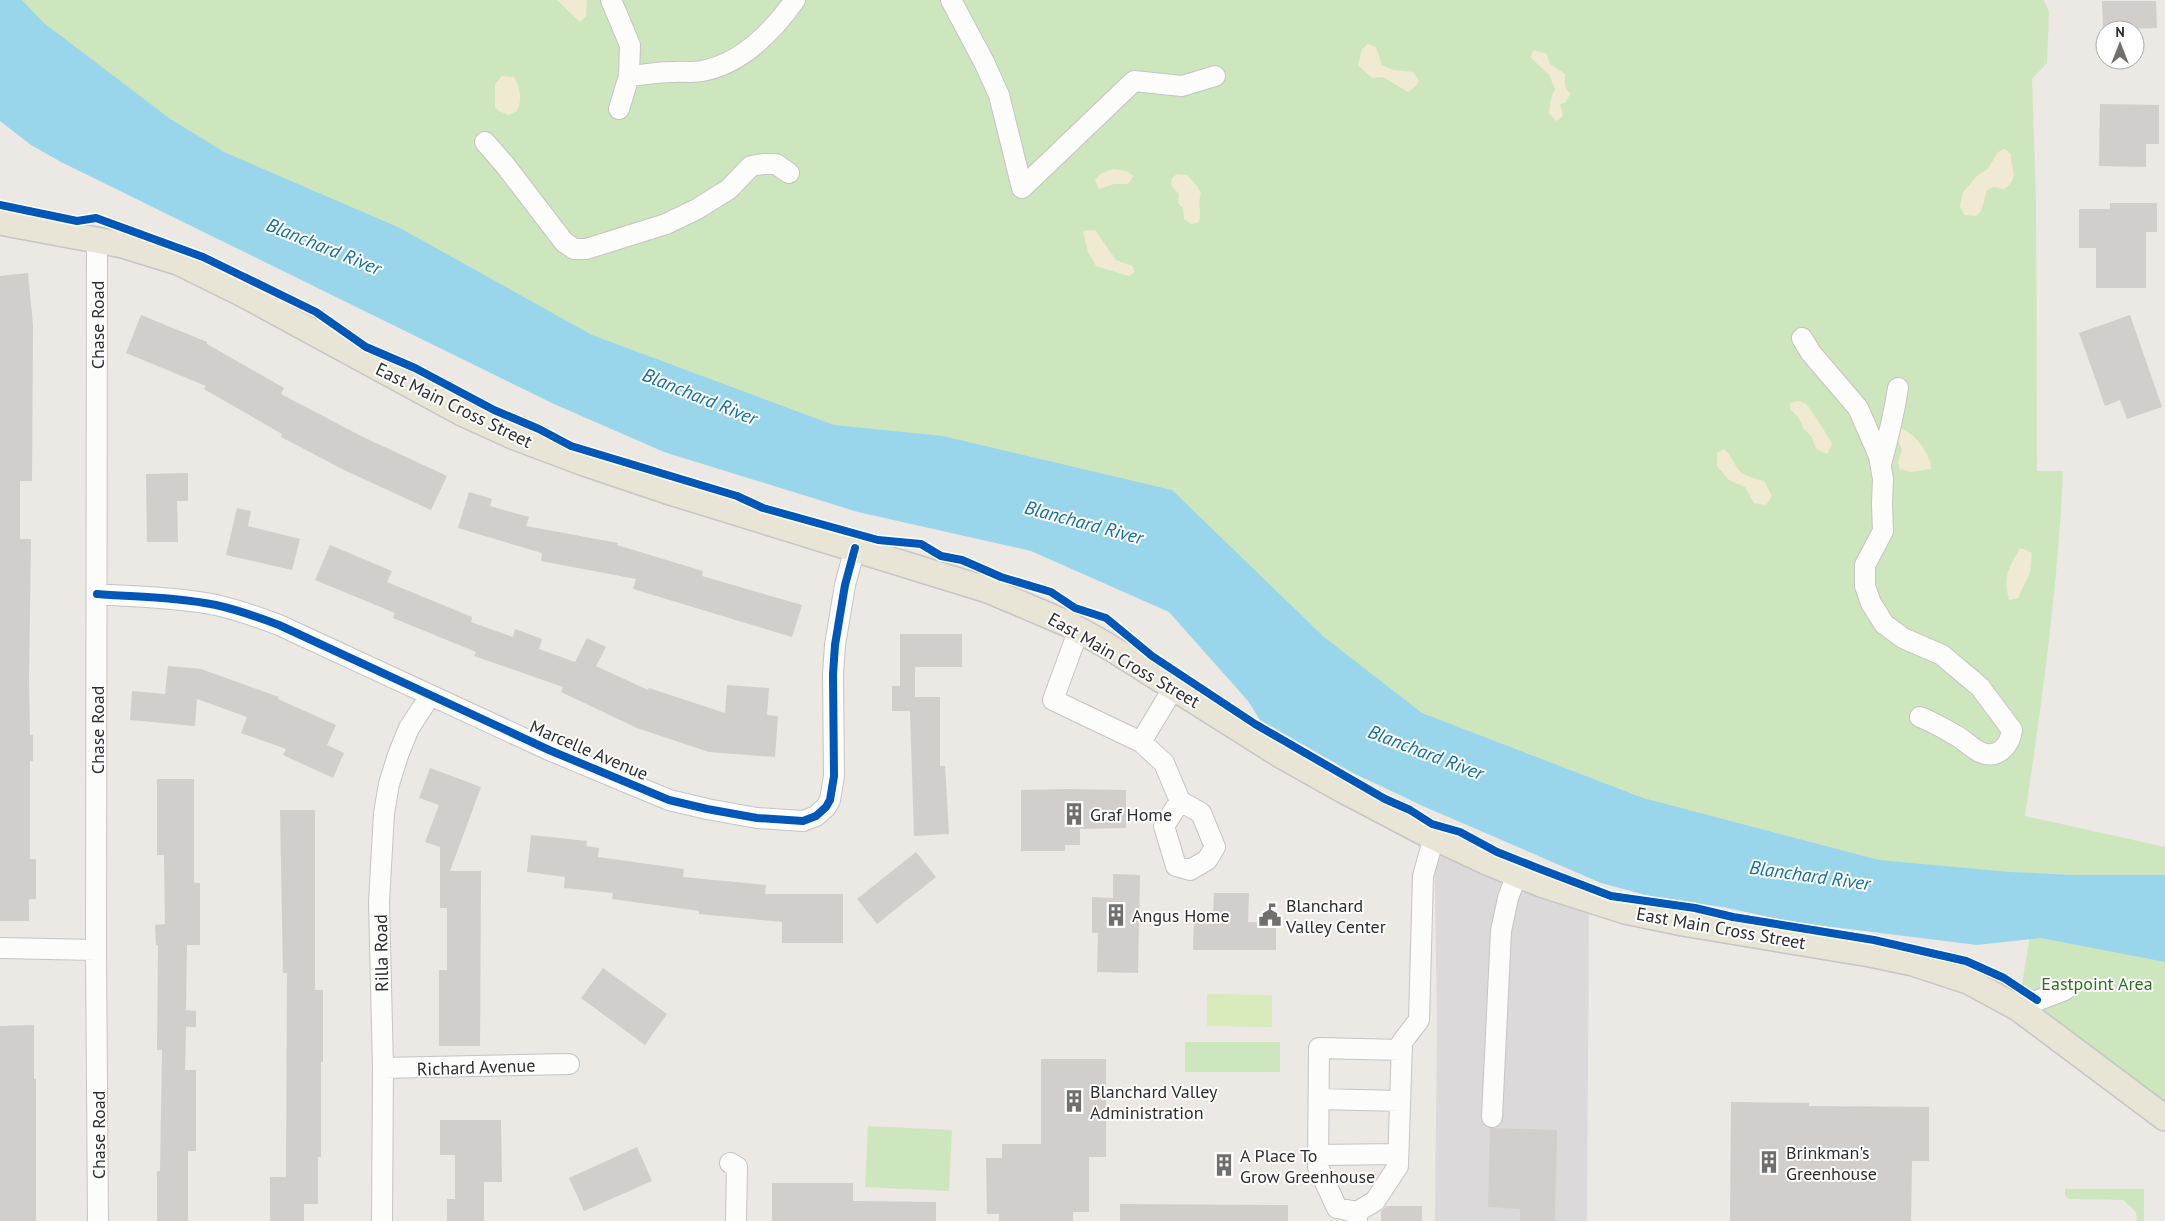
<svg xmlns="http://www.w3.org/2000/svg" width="2165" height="1221" font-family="'PT Sans',sans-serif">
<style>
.industrial{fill:#dcd9db}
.green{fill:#cee6be}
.sand{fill:#f0ead3}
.pitch{fill:#d9eabb}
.water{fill:#99d6ec}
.building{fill:#d1cecb}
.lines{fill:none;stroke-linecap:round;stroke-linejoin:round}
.minor-casing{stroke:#c5c4c5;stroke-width:22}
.major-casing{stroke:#c6c5c4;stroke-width:28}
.minor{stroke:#fcfcfb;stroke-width:20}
.major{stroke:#e8e4d6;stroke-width:25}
.cycleway-casing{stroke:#fff;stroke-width:11}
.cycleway{stroke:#0057b8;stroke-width:8}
.labels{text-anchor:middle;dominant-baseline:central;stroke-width:4;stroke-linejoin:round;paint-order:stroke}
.street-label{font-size:18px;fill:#2e2e2e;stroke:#fff}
.poi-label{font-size:18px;fill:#2e2e2e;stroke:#fff;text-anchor:start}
.park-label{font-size:18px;fill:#2c6e1b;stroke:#fff}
.water-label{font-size:19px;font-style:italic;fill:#0d6fa3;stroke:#fff}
</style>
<rect width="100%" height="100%" fill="#ece8e4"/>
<!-- industrial -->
<path class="industrial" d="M1434 837 1589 901 1587 1221H1435L1437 1021Z"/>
<!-- green -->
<path class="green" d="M0 0H2044L2049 12 2047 63 2032 79 2036 202 2037 471H2063C2058 587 2042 701 2025 816L2165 847V875H2050L2025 905 1369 734 1153 541 211 200Z
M2035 906 2165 925V1118L2018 1008Z
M1185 1042H1280V1072H1185Z
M868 1126 952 1130 949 1191 865 1187Z
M2065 1189H2144V1221H2137L2136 1212 2123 1200 2069 1199 2065 1195Z"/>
<!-- sand -->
<path class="sand" d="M557 0H587L586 16 580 22Z
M1368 44 1376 47 1382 65 1393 70 1413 72 1419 81 1415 87 1408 92 1383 77 1372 78 1358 65 1362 49Z
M1534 50 1547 54 1549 63 1565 74V86L1570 94 1566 102 1560 104 1563 116 1556 121 1549 113 1551 99 1555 89 1549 75 1530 57Z
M502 76 514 77C521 89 522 99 517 111L509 115 499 111 495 107V84Z
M2005 149 2011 154C2010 169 2021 177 2004 189L1994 187 1987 190 1981 211 1976 216 1964 215 1960 206 1963 192 1978 175 1988 169 1998 152Z
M1113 169 1126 171 1134 176 1128 184H1114L1099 189 1095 180 1100 174Z
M1177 174 1187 175 1197 186 1201 194C1197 204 1202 211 1199 222L1191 224 1184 219 1183 208 1178 203 1179 194 1171 185 1172 178Z
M1095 230 1116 260 1132 266 1135 272 1129 276 1096 266 1088 252 1083 231Z
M1798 401C1800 402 1804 403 1806 404 1810 408 1829 437 1832 444L1827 454 1816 449 1812 437 1803 428 1799 418 1791 410 1790 403Z
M1900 428C1914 432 1931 454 1931 469L1911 472 1900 469 1898 462 1902 450 1896 435Z
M1724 449C1730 455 1732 459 1736 466 1741 476 1754 478 1764 481L1772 496 1766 505 1754 503 1745 487 1729 480 1717 466V453Z
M2020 548 2032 553 2030 573 2018 598 2009 600C2003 575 2008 570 2020 548Z"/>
<!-- pitch -->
<path class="pitch" d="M1207 994 1272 995V1027L1207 1026Z"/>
<!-- water -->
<path class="water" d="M0 0H22L44 23 169 118 224 152 400 228 592 335 834 425 943 436 1172 490 1324 637 1422 713 1643 798 1879 860 2010 872 2076 875H2165V962L2041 938 1977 945 1792 922 1723 907 1657 898 1601 883 1425 807 1351 772 1260 720 1248 701 1169 612 1031 551 858 512 664 452 554 404 61 162 31 145 0 121Z"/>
<!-- building -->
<path class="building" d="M2102 1H2156L2157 28 2103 30Z
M2100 104 2159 105V144H2146V167L2099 166Z
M2110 203H2157V232H2146V288H2096V248H2079V209H2110Z
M28 273 33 325 32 481H20V539H31L29 679 30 735H33V761H30V859H36V899H29V921H0V276Z
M141 315 207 342V344L284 388 281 394 361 436 447 476 431 510 344 470 281 437 282 434 204 389 206 386 126 353Z
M2130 315 2162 407 2127 419 2120 400 2105 406 2079 333Z
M188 473V501H177L178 542H147L146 474Z
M469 492 492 499 490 506 529 517 526 526 618 543 617 545 703 571 702 576 802 605 792 637 633 589 636 579 541 561 542 553 458 528Z
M237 508 251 511 248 526 300 539 292 570 226 555Z
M330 545 392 571 387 582 472 617 471 622 513 637 515 629 542 639 539 649 575 662 587 638 606 647 596 666 648 690 649 688 725 713 727 685 769 688 767 715 778 716 775 757 709 752 637 728 561 692 563 687 474 656 476 652 393 618 395 613 315 580Z
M900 634H962V667H915V697H940V766H945L949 834 914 836 910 711H892V686H900Z
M168 666 201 669 279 697 278 699 336 725 327 745 344 753 333 778 283 755 286 749 241 733 247 717 197 699 195 726 130 720 132 691 165 694Z
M430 768 481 787 450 871H481L480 1046H439V970H447V908H440V847L425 842 439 805 419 798Z
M157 779H194V883H200V945H187L186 1010 196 1011V1027H186L185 1070H196V1151H188V1221H157V1171H160L162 1050H157L158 945H156L155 925 165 924 164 855H157Z
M1065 789 1126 790V828L1080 829V845H1065V851H1021V790Z
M280 810H315V990H323V1062H321V1157H318V1204H304V1221H270V1177H286L287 973H283Z
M531 835 587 841 586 846 599 848 598 857 684 869 683 877 766 885 765 894H843V943H782V922L699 914V911L612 899 613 893 564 888 565 877 527 872Z
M916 852 936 877 877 924 857 899Z
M1113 874 1140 875 1138 973 1097 972 1098 933H1092V897L1113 898Z
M1214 893H1249L1248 922 1276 923V950H1193L1194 915H1213Z
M603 968 667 1014 645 1045 581 998Z
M34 1025V1079H36V1221H0V1026Z
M1041 1059H1106V1157H1089V1212H1073V1221H999V1214H987L986 1158H1002V1144H1041Z
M1731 1102 1809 1103V1106L1929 1107V1161H1912L1911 1221H1730Z
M440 1120H501L502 1182H484V1221H447V1199H455V1155H440Z
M1490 1128 1557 1130 1555 1221H1520V1209L1488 1207Z
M637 1147 652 1181 584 1211 569 1178Z
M772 1183H853V1201L936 1202V1221H772Z
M1120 1204 1288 1205V1221H1120Z
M1386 1206H1422V1221H1381V1211Z"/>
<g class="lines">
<defs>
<path id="minor" d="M611 0 630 45 629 76C643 75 658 72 672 72 682 71 693 73 702 71 741 64 773 31 795 0
M951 0 984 62 999 95 1022 188
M619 109 629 76
M485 142 505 165 564 242 574 249H586L666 224 697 209 729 189 751 166 763 164H776L789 173
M1022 188 1134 81 1182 86 1215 76
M97 239 96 950 98 1221
M1802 338 1811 353 1858 408 1879 456 1883 479 1882 504 1883 531 1865 565V586L1871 603 1884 624 1903 638 1942 655 1980 687 2012 730C2010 746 1997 760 1980 752 1972 748 1965 741 1957 736 1945 729 1933 722 1920 717
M1881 464C1888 439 1894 414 1898 388
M97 594C136 597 177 597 216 605 238 610 258 617 279 625L549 750 669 800 707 809 757 818 803 821 816 816 826 807 830 800 834 776 833 674 835 645 845 585 855 548
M1079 629 1053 700 1141 742 1174 687
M1141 742 1164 763 1180 801 1201 813 1215 847 1207 860 1190 870 1176 866 1164 826 1180 801
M0 948 96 950
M2018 1008 2065 990
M383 1068 569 1064
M1319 1099 1400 1101
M1492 1117 1501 931 1508 898 1517 874
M1318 1155 1398 1154
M730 1163 737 1167 736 1221
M1357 1212 1337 1208 1318 1167 1319 1048 1402 1050
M382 1221 383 1068 379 902 384 813 389 784 398 755 409 728 430 696
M1357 1221V1212L1375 1201 1398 1166 1402 1042 1419 1020 1423 876 1434 837"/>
<path id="major" d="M0 222 123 245 178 262 243 294 462 413 515 437 584 463 667 491 988 590 1068 624 1106 645 1279 754 1343 790 1421 831 1487 862 1541 884 1625 911 1683 923 1870 954 1913 963 1968 981 2018 1008 2165 1118"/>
</defs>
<!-- minor casing -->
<use href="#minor" class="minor-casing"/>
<!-- major casing -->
<use href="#major" class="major-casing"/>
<!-- minor -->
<use href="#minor" class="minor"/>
<!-- major -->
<use href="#major" class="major"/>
<defs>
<path id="cycleway" d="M0 205 77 221 96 218 203 257 238 274 316 312 366 347 415 368 494 410 539 429 571 446 737 496 763 508 878 540 921 544 941 556 962 560 1001 577 1051 592 1075 608 1106 618 1152 656 1255 724 1385 799 1410 810 1432 824 1460 832 1497 852 1540 869 1611 896 1695 908 1733 917 1874 940 1966 961 2004 978 2037 1000
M97 594C136 597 177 597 216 605 238 610 258 617 279 625L549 750 669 800 707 809 757 818 803 821 816 816 826 807 830 800 834 776 833 674 835 645 845 585 855 548"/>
</defs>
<!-- cycleway casing -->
<use href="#cycleway" class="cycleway-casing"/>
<!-- cycleway -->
<use href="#cycleway" class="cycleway"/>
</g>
<!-- icons -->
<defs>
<symbol id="building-bare" viewBox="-9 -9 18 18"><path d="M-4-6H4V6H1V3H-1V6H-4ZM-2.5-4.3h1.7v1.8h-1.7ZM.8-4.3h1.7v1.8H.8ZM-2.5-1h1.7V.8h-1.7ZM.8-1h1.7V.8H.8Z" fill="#706f6e" stroke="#fff" stroke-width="2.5" paint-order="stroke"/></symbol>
<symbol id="civic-bare" viewBox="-9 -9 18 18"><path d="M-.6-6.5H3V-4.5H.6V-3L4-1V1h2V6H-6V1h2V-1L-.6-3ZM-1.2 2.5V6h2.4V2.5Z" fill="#706f6e" stroke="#fff" stroke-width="2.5" paint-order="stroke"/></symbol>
</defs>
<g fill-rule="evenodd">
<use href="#building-bare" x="1058" y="798" width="32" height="32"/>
<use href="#building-bare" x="1100" y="899" width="32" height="32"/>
<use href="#civic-bare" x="1254" y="899" width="32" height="32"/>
<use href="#building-bare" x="1058" y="1085" width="32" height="32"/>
<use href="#building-bare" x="1753" y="1146" width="32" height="32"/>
<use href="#building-bare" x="1208" y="1149" width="32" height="32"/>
</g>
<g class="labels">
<!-- street labels -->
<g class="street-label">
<text transform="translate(97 325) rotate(-90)">Chase Road</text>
<text transform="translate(454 405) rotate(26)">East Main Cross Street</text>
<text transform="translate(1124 660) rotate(30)">East Main Cross Street</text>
<text transform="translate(97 730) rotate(-90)">Chase Road</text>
<text transform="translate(589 750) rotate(23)">Marcelle Avenue</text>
<text transform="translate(1721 928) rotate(10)">East Main Cross Street</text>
<text transform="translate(381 953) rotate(-91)">Rilla Road</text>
<text transform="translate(476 1067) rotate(-2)">Richard Avenue</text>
<text transform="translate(98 1135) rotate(-90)">Chase Road</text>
</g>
<!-- poi labels -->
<g class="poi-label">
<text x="1090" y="814">Graf Home</text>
<text x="1286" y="905">Blanchard<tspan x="1286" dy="21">Valley Center</tspan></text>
<text x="1132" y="915">Angus Home</text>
<text x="1090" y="1091">Blanchard Valley<tspan x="1090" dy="21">Administration</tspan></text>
<text x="1786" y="1152">Brinkman's<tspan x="1786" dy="21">Greenhouse</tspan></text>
<text x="1240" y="1155">A Place To<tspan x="1240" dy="21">Grow Greenhouse</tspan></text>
</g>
<!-- park labels -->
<g class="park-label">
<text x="2097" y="983">Eastpoint Area</text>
</g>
<!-- water labels -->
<g class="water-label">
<text transform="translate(324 246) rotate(22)">Blanchard River</text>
<text transform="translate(700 396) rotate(22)">Blanchard River</text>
<text transform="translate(1084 522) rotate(15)">Blanchard River</text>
<text transform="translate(1426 752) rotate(21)">Blanchard River</text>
<text transform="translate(1810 875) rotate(8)">Blanchard River</text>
</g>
</g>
<!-- north arrow -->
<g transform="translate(2120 45)"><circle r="24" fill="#ffffff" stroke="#ababab"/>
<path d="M0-4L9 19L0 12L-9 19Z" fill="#706f6e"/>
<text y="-8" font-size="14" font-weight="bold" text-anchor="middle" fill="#2e2e2e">N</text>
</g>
</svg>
